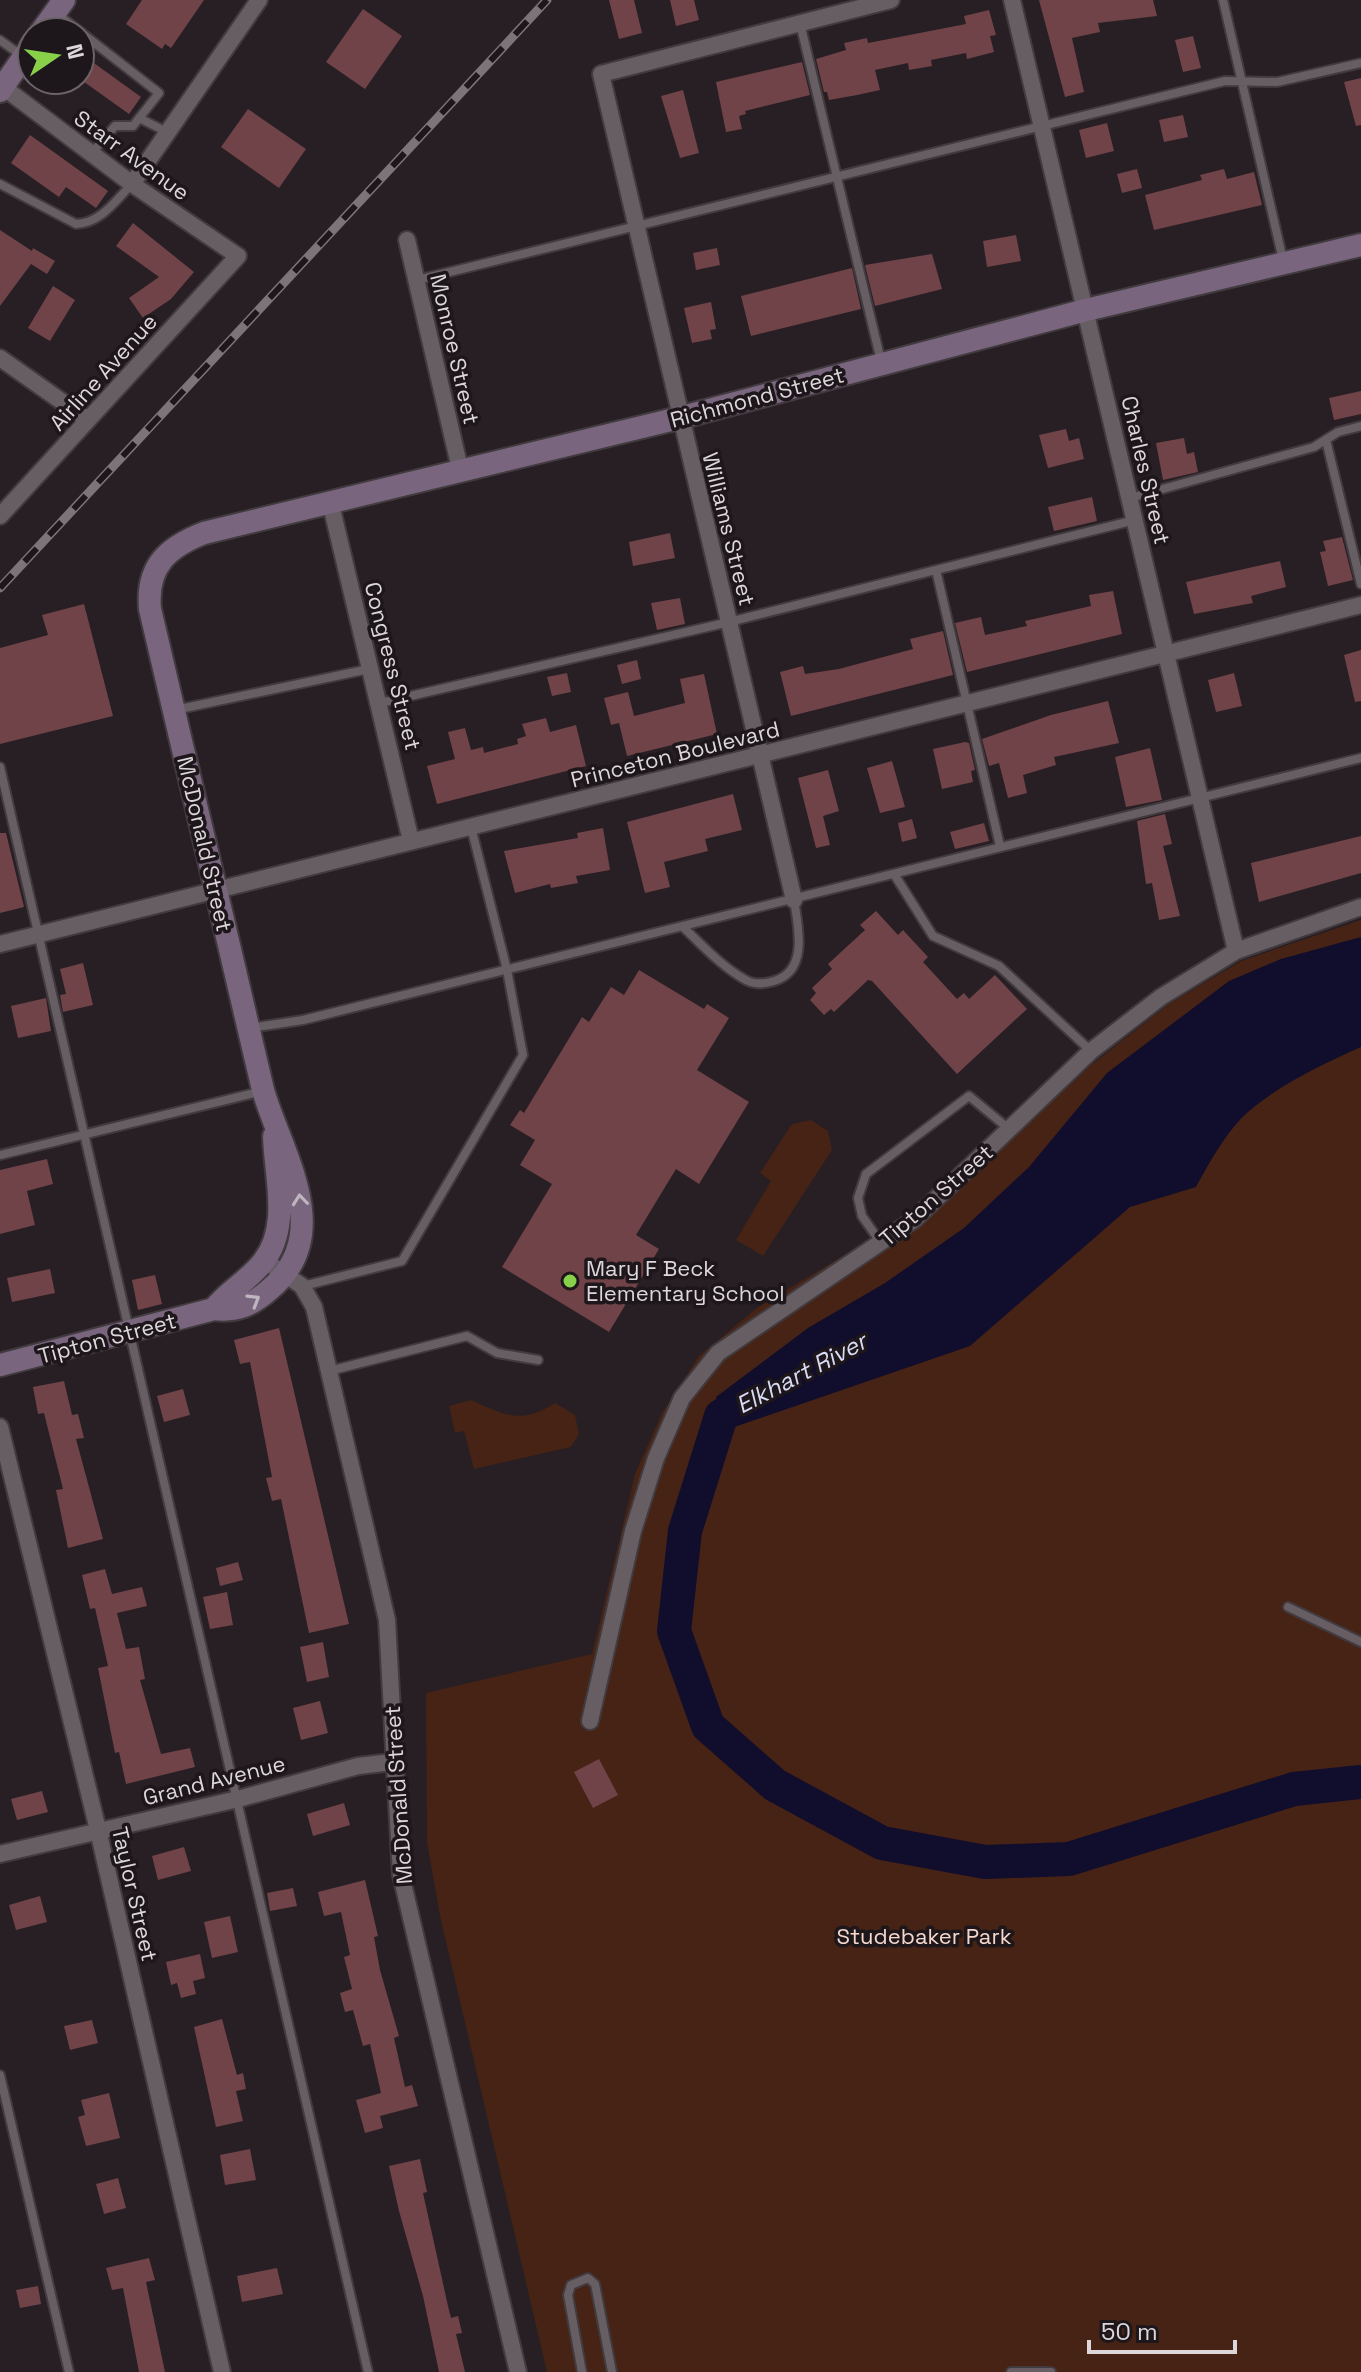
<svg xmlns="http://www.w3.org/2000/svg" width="1361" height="2372" font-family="'Space Grotesk',sans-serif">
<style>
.green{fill:#462314}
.water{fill:#100d2d}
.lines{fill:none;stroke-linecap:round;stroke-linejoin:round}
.river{stroke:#100d2d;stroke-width:34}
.building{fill:#704348}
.lane-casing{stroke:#413a3e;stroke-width:12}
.street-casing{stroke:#413a3e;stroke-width:20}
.secondary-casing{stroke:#413a3e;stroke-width:26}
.lane{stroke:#675e63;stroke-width:8}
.street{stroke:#675e63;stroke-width:16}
.secondary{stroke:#79667e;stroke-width:22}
.rail-casing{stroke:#7b7479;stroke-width:9}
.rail{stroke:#1d161a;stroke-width:6;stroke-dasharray:18;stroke-linecap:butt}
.oneway{stroke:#bfb5bf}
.poi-dot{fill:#88cf4a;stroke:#1d161a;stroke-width:3}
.labels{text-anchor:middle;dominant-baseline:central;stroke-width:7;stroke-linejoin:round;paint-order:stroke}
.street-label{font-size:22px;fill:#ddd7db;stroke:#1d161a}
.poi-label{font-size:22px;fill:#ddd7db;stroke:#1d161a;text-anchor:start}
.park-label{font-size:22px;fill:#f5d7cb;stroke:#1d161a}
.water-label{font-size:24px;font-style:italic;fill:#d8dbf6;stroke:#1d161a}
</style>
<rect width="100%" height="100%" fill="#271f24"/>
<!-- green -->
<path class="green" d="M1361 920V2372H547L440 1916 427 1842 426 1693 592 1654 635 1474 662 1413 699 1356 757 1308 846 1254 858 1269 925 1221 1090 1066 1169 1004 1241 961Z
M811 1120 828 1131 832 1150 763 1256 736 1240 771 1181 760 1173 792 1124Z
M471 1400C505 1415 521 1425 555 1403L575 1415 579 1434 571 1447 474 1469 464 1431 455 1433 449 1406Z"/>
<!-- water -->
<path class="water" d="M1361 937V1047C1325 1063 1285 1082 1254 1107 1229 1126 1211 1160 1196 1187L1130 1207 970 1346 737 1426 721 1416 716 1397 808 1328 885 1283 964 1228 1029 1167 1107 1073 1229 981 1281 959Z"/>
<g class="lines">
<!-- river -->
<path class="river" d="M761 1392 721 1416 685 1531 674 1631 708 1726 775 1785 882 1843 985 1862 1069 1859 1294 1789 1361 1782"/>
</g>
<!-- building -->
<path class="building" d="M142 0H204L171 48 165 44 162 49 126 24Z
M609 0H634L642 33 619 39Z
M670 0H694L699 20 676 26Z
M1039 0H1153L1157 16 1098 23 1100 32 1072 38 1084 92 1065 97Z
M363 9 402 36 365 89 326 62Z
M989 10 996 35 990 36 994 52 967 59 966 53 931 60 932 66 909 70 908 63 875 70 880 90 857 95 829 100 827 92H824L816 59 846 50 844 43 867 38 868 43 966 24 964 16Z
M1193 36 1201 68 1183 72 1175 40Z
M87 58 141 97 129 114 80 79V67Z
M802 62 810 95 745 111 746 114 739 116 742 129 726 132 716 82Z
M1361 78V125L1356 126 1344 82Z
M683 90 699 153 680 158 661 96Z
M248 109 306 149 279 188 221 147Z
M1183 115 1188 137 1164 142 1159 120Z
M1107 123 1114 151 1086 158 1079 130Z
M30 135 108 191 96 208 66 187 59 197 11 163Z
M1137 169 1142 188 1122 193 1117 174Z
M1224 169 1227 179 1254 172 1262 205 1154 230 1145 195 1202 180 1200 175Z
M133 223 194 272 171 299 143 318 129 298 159 277 116 246Z
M0 230 32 251 33 248 55 261 47 274 31 264 0 306Z
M1016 235 1021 261 987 267 983 241Z
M717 248 720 265 696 270 693 253Z
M932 254 942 289 875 306 865 265Z
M852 268 861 309 751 336 741 296Z
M53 286 75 300 50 341 28 328Z
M711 302 716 329 710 330 712 339 692 343 684 308Z
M1361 391V414L1334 420 1329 398Z
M1066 429 1069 441 1079 438 1084 459 1048 468 1039 435Z
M1184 438 1187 454 1194 452 1198 472 1163 480 1156 443Z
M1092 497 1097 521 1054 531 1048 507Z
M670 533 675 558 633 566 629 542Z
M1342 537 1353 580 1328 586 1320 552 1326 551 1323 541Z
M1280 561 1286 587 1251 596 1253 603 1194 614 1186 582Z
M1113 591 1122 634 967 672 955 623 981 617 985 635 1027 626 1025 621 1091 606 1089 595Z
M680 598 685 624 657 630 651 603Z
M84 604 113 716 0 744V648L48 635 42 615Z
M943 631 953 675 791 716 780 672 803 666 805 674 839 669 913 649 910 639Z
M1361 650V701L1355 702 1344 655Z
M637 660 641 679 622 684 617 665Z
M567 673 571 692 552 696 547 677Z
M1234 673 1242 706 1216 712 1208 680Z
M704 674 717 734 627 756 619 723 611 725 604 698 628 692 634 716 685 703 680 679Z
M1108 701 1119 743 1054 757 1056 765 1023 775 1027 793 1008 798 999 763 989 766 982 739 1051 715Z
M546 718 550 732 576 725 586 766 437 804 427 766 455 759 448 732 465 728 471 750 483 747 484 753 518 744 517 739 526 736 522 724Z
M965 742 969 743 975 770 971 771 973 782 942 789 933 749Z
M1150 748 1162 800 1126 807 1115 757Z
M892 761 905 807 880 813 867 768Z
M828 770 839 811 823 816 830 845 816 848 798 778Z
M733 794 742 830 705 839 708 851 664 862 670 887 645 893 627 822Z
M1165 814 1172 844 1163 846 1180 916 1159 920 1152 883 1146 884 1137 821Z
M912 819 917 838 902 842 898 823Z
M984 823 989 841 955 849 950 832Z
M603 828 610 870 576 876 578 883 551 888 550 884 515 893 504 851 578 838 577 833Z
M0 833H6L24 907 0 913Z
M1361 836V873L1259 902 1251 863Z
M876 911 898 935 903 930 928 957 923 962 957 999 964 993 969 999 995 975 1027 1009 957 1074 872 981 868 980 834 1012 831 1009 824 1015 810 1000 816 993 812 988 832 969 828 964 865 930 860 925Z
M83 963 93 1005 63 1012 60 995 66 994 60 969Z
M639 970 704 1009 707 1004 729 1018 697 1070 749 1102 699 1184 676 1169 636 1235 659 1249 609 1332 502 1267 552 1184 520 1165 535 1140 510 1125 520 1110 524 1113 582 1017 589 1022 611 987 624 995Z
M46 998 51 1031 18 1038 11 1006Z
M47 1159 53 1184 27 1191 35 1225 0 1234V1170Z
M50 1269 55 1293 12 1302 7 1278Z
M155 1275 162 1304 138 1310 132 1280Z
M279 1328 349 1624 309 1633 281 1499 272 1501 266 1478 272 1477 250 1362 240 1364 234 1340Z
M64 1381 72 1415 78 1414 84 1438 76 1439 103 1539 68 1548 56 1490 63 1489 44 1413 38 1414 33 1387Z
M183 1389 190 1415 164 1422 157 1396Z
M238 1562 243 1580 220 1586 216 1568Z
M105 1569 112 1594 142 1587 147 1606 117 1613 126 1649 139 1647 145 1679 140 1680 161 1754 190 1748 195 1767 126 1784 119 1752 115 1753 98 1668 108 1666 95 1608 90 1609 82 1575Z
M227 1592 233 1625 210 1629 203 1597Z
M323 1642 329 1677 307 1682 300 1647Z
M320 1701 328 1733 301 1740 293 1708Z
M599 1759 618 1795 593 1808 574 1772Z
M42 1791 48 1812 17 1820 11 1799Z
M344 1803 350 1825 313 1836 307 1814Z
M184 1847 191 1871 158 1880 152 1856Z
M365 1880 378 1936 374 1937 380 1970 399 2036 394 2038 405 2087 412 2085 418 2106 380 2116 383 2128 365 2133 356 2100 381 2093 370 2044 363 2046 353 2010 345 2012 340 1993 352 1989 344 1957 350 1955 341 1912 324 1916 318 1892Z
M293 1888 297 1906 270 1911 267 1893Z
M40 1896 47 1922 16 1930 9 1905Z
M230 1916 238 1952 212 1958 204 1922Z
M200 1954 205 1978 193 1981 196 1994 181 1998 177 1983 171 1985 166 1962Z
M222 2019 237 2075 243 2073 246 2089 236 2091 243 2121 216 2127 194 2027Z
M92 2020 98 2043 70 2050 64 2026Z
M109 2093 120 2138 86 2146 78 2117 85 2115 81 2100Z
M250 2149 256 2180 225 2185 220 2155Z
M420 2159 427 2192 423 2193 448 2306 451 2318 458 2316 462 2333 456 2334 465 2372H439L423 2296 399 2211 389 2166Z
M118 2178 126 2208 104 2214 96 2184Z
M149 2258 155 2280 146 2282 165 2372H139L123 2288 112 2290 106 2268Z
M277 2268 283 2294 242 2302 237 2276Z
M38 2286 41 2304 20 2308 16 2290Z"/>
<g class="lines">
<defs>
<path id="lane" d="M1223 0 1283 260
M56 13 159 93 133 126H115L92 153
M800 23 881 361
M0 40 22 56
M139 118 167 132
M0 184 76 224C101 223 115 201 132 184
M417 280 1225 81 1277 82 1361 63
M1326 440 1361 584
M1130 498 1314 447 1338 432 1361 426
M936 570 1000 846
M380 703 729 622 1135 520
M175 710 369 669
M0 767 368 2372
M894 874 933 936 999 966 1091 1051
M683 927C702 945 721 966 744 979 753 985 764 984 774 981 809 971 798 926 794 900
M250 1028 303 1020 1361 758
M0 1155 263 1091
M881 1243 862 1216 858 1198 866 1174 969 1096 1009 1129
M303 1286 402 1261 523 1055 507 970 471 827
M329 1371 467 1336 497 1353 538 1360
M1288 1607 1361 1642
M0 2075 69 2372
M582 2372 568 2295 571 2285 588 2278 595 2284 612 2372
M1011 2372H1051"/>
<path id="street" d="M1012 0 1236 951
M132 184 259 0
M407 240 460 469
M0 358 88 420
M330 501 411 841
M0 516 238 256 132 184 3 87
M794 900 601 74 891 0
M0 944 1361 605
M264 1260 302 1286 314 1307 387 1620 401 1875 518 2372
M0 1427 98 1830 222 2372
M590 1721 633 1531 656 1458 682 1398 718 1353 915 1219 1091 1051 1161 997 1236 951 1361 907
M0 1854 238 1799 358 1766 392 1762"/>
<path id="secondary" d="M41 32 64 0
M0 91 32 45
M214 1309C228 1291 248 1281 263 1262 291 1226 275 1177 274 1136
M0 1365 214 1309C237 1312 252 1305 269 1290 337 1234 281 1153 263 1090L150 609C146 566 168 547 204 533L679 418 1086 310 1361 245"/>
</defs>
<!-- lane casing -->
<use href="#lane" class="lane-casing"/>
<!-- street casing -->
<use href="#street" class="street-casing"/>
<!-- secondary casing -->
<use href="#secondary" class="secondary-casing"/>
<!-- lane -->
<use href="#lane" class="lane"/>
<!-- street -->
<use href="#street" class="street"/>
<!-- secondary -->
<use href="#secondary" class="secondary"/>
<defs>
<path id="rail" d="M0 588 547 0"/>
</defs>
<!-- rail casing -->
<use href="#rail" class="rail-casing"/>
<!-- rail -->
<use href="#rail" class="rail"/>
</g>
<!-- one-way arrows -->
<defs><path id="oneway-chevron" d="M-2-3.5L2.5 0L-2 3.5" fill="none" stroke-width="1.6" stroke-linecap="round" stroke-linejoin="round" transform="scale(2)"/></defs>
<g class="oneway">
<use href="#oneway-chevron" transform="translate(300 1200) rotate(-96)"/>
<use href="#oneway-chevron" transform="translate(254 1300) rotate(-31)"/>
</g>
<!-- markers -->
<circle class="poi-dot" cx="570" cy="1281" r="8"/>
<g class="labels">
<!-- street labels -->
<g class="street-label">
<text transform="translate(132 155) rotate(36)">Starr Avenue</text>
<text transform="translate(455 349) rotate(77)">Monroe Street</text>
<text transform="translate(103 372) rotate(-48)">Airline Avenue</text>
<text transform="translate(757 397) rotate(-15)">Richmond Street</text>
<text transform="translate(1146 470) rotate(77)">Charles Street</text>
<text transform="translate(729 529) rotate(76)">Williams Street</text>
<text transform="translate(393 666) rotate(76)">Congress Street</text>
<text transform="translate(675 754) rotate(-14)">Princeton Boulevard</text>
<text transform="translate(205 844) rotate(77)">McDonald Street</text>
<text transform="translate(936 1195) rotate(-41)">Tipton Street</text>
<text transform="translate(107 1338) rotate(-15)">Tipton Street</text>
<text transform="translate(214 1780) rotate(-14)">Grand Avenue</text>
<text transform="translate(398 1795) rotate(-94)">McDonald Street</text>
<text transform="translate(135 1894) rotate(77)">Taylor Street</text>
</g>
<!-- poi labels -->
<g class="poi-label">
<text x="586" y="1268">Mary F Beck<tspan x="586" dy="25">Elementary School</tspan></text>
</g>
<!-- park labels -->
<g class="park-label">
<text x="924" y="1936">Studebaker Park</text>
</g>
<!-- water labels -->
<g class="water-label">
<text transform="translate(801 1373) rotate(-28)">Elkhart River</text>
</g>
</g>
<!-- north arrow -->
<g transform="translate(56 56) rotate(77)"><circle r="38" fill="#1d161a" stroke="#6a6367" stroke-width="2"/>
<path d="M0-6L14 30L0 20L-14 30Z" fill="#88cf4a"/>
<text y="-12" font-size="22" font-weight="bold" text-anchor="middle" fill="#ddd7db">N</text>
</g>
<!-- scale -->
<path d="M1089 2340v12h146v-12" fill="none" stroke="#ddd7db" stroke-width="4"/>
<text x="1101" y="2340" font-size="24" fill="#ddd7db" stroke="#1d161a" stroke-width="6" paint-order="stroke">50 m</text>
</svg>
